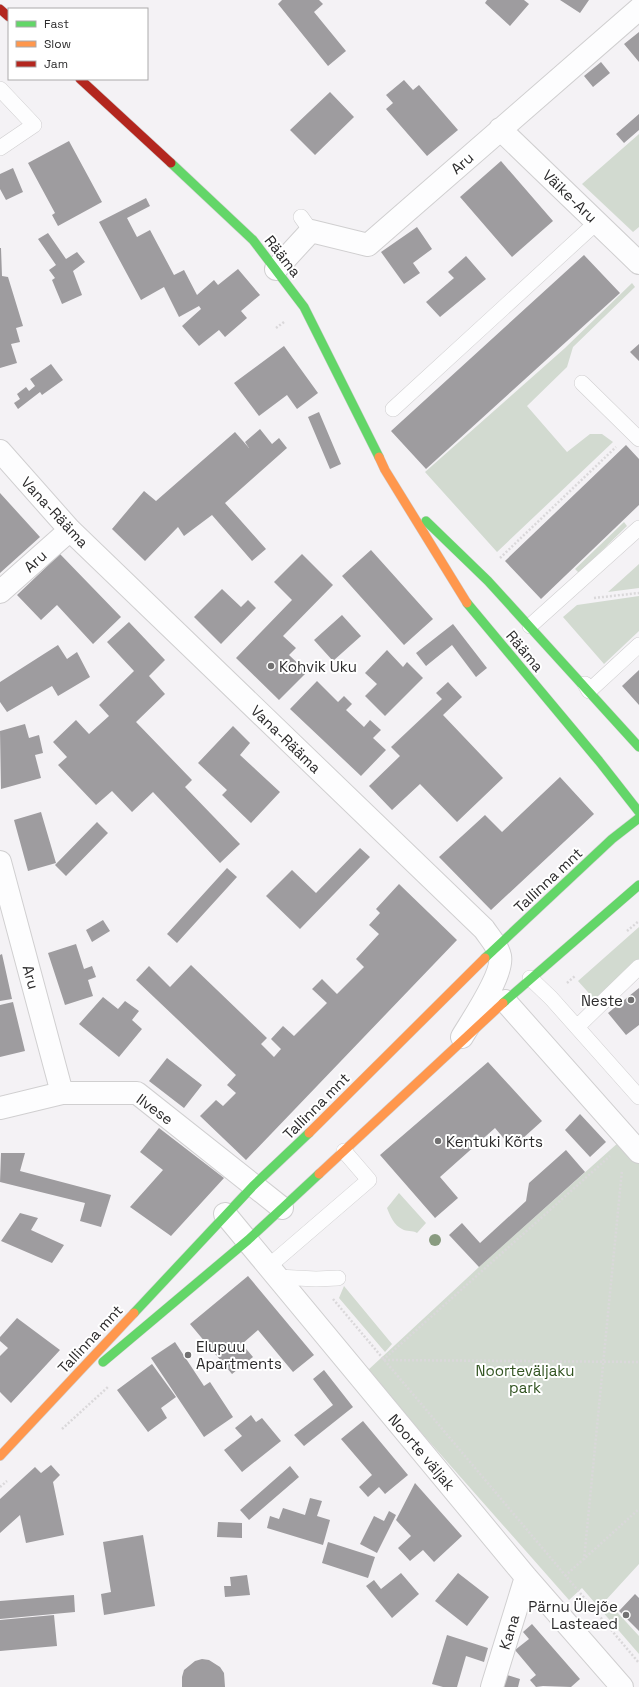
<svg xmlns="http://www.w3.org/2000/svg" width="639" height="1687" font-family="'Space Grotesk',sans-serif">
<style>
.green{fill:#d2dad0}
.building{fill:#9e9c9f}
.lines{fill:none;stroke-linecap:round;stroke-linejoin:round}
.lane-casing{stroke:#d0cfd0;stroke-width:16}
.street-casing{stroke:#d0cfd0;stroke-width:24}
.fast-casing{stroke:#d0cfd0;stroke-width:10}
.slow-casing{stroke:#d0cfd0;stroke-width:10}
.jam-casing{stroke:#d0cfd0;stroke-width:10}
.path{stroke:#dad8da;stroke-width:2.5;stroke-dasharray:2 2;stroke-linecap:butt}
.lane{stroke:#fdfdfe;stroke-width:15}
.street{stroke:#fdfdfe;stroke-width:22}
.fast{stroke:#63d668;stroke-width:9}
.slow{stroke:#ff974d;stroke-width:9}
.jam{stroke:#b3261e;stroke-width:9}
.tree{fill:#899b80}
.poi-dot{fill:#727172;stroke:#fff;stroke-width:1.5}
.labels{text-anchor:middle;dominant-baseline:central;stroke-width:4;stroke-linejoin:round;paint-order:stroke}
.street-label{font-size:15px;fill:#2c2b2c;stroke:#fff}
.poi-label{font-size:15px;fill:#2c2b2c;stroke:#fff;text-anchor:start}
.park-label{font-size:15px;fill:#315320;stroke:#fff}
</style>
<rect width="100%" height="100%" fill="#f4f2f5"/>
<!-- green -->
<path class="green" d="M639 134V227L633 232 582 184Z
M632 283 635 287 573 347 567 367 527 406 567 452 590 434H602L613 442 497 552 425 472 565 348Z
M624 522 627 526 579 573 575 569Z
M639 564V588L608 592Z
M639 596V631L604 664 563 617 577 605Z
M639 927V959L595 1000 578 981Z
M619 1142 639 1164V1564L606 1600 639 1636V1654L582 1588 569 1600 367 1371 479 1267Z
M399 1193 426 1223 417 1233C412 1230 407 1232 402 1229 394 1225 390 1216 387 1208Z
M344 1286 392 1344 385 1352 339 1298Z"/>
<!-- building -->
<path class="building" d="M282 0H319L323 4 314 12 346 51 328 66 278 4Z
M487 0H524L529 4 510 26 485 3Z
M560 0H589L580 13Z
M639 32V62L624 44Z
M601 62 610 73 593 87 584 76Z
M404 80 413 90 419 85 458 130 427 156 386 109 393 103 386 95Z
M330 92 354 117 315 155 290 130Z
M639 114V130L624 143 616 134Z
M69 141 102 202 58 226 52 215 55 213 28 163Z
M501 161 553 221 512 257 460 197Z
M13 168 23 192 6 200 0 189V174Z
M146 198 150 206 127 218 137 237 150 230 174 275 184 270 197 295 214 280 218 285 238 269 260 295 241 311 247 318 225 337 219 330 199 346 182 326 201 309 199 306 179 317 164 287 141 300 99 222Z
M417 227 432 249 413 263 420 273 404 284 381 252Z
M48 233 66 259 77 252 85 262 73 271 82 295 62 304 52 280 55 278 49 270 56 265 38 239Z
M0 248H1L2 276 8 277 23 326 16 328 20 342 11 344 17 363 0 368Z
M584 255 620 293 426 469 391 431Z
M466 256 486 279 440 317 426 302 454 278 448 272Z
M639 344V361L630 352Z
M284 346 318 393 297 409 287 395 259 416 234 383Z
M51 364 63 380 42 395 40 392 18 409 14 403 20 399 17 394 26 387 29 391 35 386 30 379Z
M319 412 341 464 330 469 308 417Z
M260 429 272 444 279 438 287 448 225 503 266 549 252 561 212 515 184 536 178 527 145 561 112 529 144 491 156 501 235 432 249 448 245 442Z
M626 445 639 459V505L541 599 505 561Z
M0 493 40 537 0 573Z
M371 550 433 619 404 645 342 576Z
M60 554 121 617 93 644 57 605 41 620 17 595Z
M302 554 333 585 283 636 296 648 289 655 307 672 279 700 236 658 292 600 274 582Z
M222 589 241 607 248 600 256 608 221 644 194 617Z
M342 615 361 636 333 661 314 640Z
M129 622 165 660 149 676 165 694 136 722 192 780 185 787 240 844 220 863 153 792 132 812 112 791 96 805 58 765 67 757 53 742 76 720 89 734 109 716 99 705 134 671 107 642Z
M453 624 487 668 476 677 452 645 426 666 416 653Z
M58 645 67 659 77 652 90 677 58 696 52 686 7 712 0 702V682Z
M387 650 403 667 407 662 423 678 385 716 365 696 377 684 365 673Z
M639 670V705L622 686Z
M317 681 338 702 344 696 352 704 346 710 364 727 370 720 381 730 373 738 386 750 361 776 290 709Z
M448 682 462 697 443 715 503 778 457 822 420 784 392 810 369 786 400 756 391 747 442 699 436 693Z
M25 724 29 738 39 735 43 753 35 755 41 778 1 789 0 731Z
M233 726 250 743 240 755 280 792 251 823 222 795 227 790 198 763Z
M560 777 594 814 491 910 439 857 485 815 502 832Z
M41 812 56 863 28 871 14 820Z
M97 822 108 833 66 876 55 865Z
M360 848 370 857 300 929 266 896 292 870 316 893Z
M227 868 237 877 177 943 167 934Z
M399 884 457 940 246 1160 200 1116 216 1100 223 1106 236 1093 227 1085 236 1075 136 980 149 966 170 987 191 965 267 1038 261 1044 274 1057 281 1049 271 1039 283 1026 294 1036 327 1003 312 989 322 979 337 994 364 967 356 959 379 934 369 925 380 913 376 909Z
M103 920 110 931 92 942 86 930Z
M76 944 84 969 92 966 96 977 88 980 93 996 65 1005 48 953Z
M2 954 12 999 0 1001V955Z
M639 988V1025L626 1035 608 1013Z
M103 997 118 1009 125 1001 139 1011 132 1020 142 1029 119 1057 79 1024Z
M13 1002 25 1051 0 1057V1005Z
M167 1058 202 1085 184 1108 149 1081Z
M488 1062 542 1121 512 1148 495 1128 440 1177 458 1198 435 1218 380 1155Z
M580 1114 606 1142 590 1157 565 1130Z
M159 1128 224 1178 171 1236 130 1207 163 1170 140 1152Z
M566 1150 585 1172 479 1267 449 1235 462 1223 480 1243 526 1201 529 1183Z
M1 1153H25L20 1171 111 1195 101 1227 80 1221 85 1203 0 1182Z
M20 1213 38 1218 31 1230 64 1245 52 1263 1 1241Z
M248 1276 314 1355 293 1372 258 1330 242 1344 253 1357 232 1374 190 1324Z
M17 1318 60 1350 11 1403 0 1392V1356L8 1348 0 1341V1337Z
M175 1342 204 1386 210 1382 233 1417 204 1437 151 1358Z
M152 1364 176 1397 161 1408 167 1418 148 1432 117 1390Z
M324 1370 353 1407 304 1446 294 1435 333 1405 313 1379Z
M251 1415 256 1422 262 1418 281 1441 242 1472 224 1450 242 1436 235 1428Z
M363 1421 408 1475 385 1494 379 1487 368 1497 359 1487 372 1475 341 1439Z
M51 1465 60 1475 53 1482 64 1535 26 1543 20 1515 0 1533V1499L35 1467 41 1473Z
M290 1466 299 1477 249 1520 240 1510Z
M415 1483 462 1536 434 1562 423 1550 410 1561 398 1548 411 1536 396 1520Z
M310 1498 322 1501 317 1516 330 1520 323 1545 267 1528 270 1516 279 1519 283 1508 305 1515Z
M389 1511 396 1515 377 1553 360 1544 374 1516 384 1521Z
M218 1522 242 1523V1538L217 1537Z
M143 1535 155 1606 104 1615 101 1594 111 1592 103 1542Z
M328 1542 375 1557 368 1578 322 1563Z
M401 1573 419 1594 392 1618 366 1586 374 1580 381 1589Z
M458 1573 489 1597 467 1626 435 1601Z
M247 1575 250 1595 225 1597 224 1586H231L230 1577Z
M635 1594 639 1598V1631L619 1611Z
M74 1595 75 1612 0 1619V1601Z
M54 1615 57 1646 0 1651V1620Z
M532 1624 580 1679 571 1687 543 1686 536 1687 530 1680 536 1675 515 1650 529 1639 523 1632Z
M447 1635 488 1648 484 1662 466 1656 457 1687H443L432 1684Z
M202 1659 209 1660 220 1667 224 1673 225 1687H182V1677L184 1670 195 1661Z
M507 1675 520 1679 518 1687H504Z"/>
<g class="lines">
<defs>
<path id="lane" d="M0 89 34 125 0 148
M301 217 311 231
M582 383 639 439
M393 409 597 222
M530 626 639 528
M585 684 589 691 639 645
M530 978 551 998 639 1097
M577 1027 639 967
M269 1266 369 1180 344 1151
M277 1277 316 1279 338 1278"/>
<path id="street" d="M500 129 639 263
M276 269 311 231 368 245 639 9
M0 451 70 530 484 929C490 938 498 946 500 956 504 974 472 1020 462 1037
M0 592 70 530
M0 862 62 1093
M505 1001 639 1152
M0 1108 62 1093H137L282 1208
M225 1214 526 1577 622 1687
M492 1687 526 1577"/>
<path id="fast" d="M171 163 253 240 304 307 379 457
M426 521 488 581 639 747
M467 603 599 761 639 812
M485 958 612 839 639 818
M503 1003 639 885
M134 1313 253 1186 309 1133
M103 1362 248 1240 319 1174"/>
<path id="slow" d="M379 457 385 470 467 603
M309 1133 485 958
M319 1174 503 1003
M0 1456 134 1313"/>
<path id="jam" d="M0 9 9 17
M80 79 171 163"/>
</defs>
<!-- lane casing -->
<use href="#lane" class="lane-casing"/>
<!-- street casing -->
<use href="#street" class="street-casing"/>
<!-- fast casing -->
<use href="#fast" class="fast-casing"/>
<!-- slow casing -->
<use href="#slow" class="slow-casing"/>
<!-- jam casing -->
<use href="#jam" class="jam-casing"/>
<!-- path -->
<path class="path" d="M276 328 284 322
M500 558 616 447
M594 598 639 593
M627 931 639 921
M567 983 575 976
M333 1299 639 1663
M383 1360 610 1156
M384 1360 639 1362
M62 1429 108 1387
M0 1487 7 1481
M584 1560 622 1170
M565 1576 639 1509"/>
<!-- lane -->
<use href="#lane" class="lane"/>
<!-- street -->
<use href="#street" class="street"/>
<!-- fast -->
<use href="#fast" class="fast"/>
<!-- slow -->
<use href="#slow" class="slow"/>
<!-- jam -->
<use href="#jam" class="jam"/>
</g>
<!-- trees -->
<circle class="tree" cx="435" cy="1240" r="6"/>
<!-- markers -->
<g class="poi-dot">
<circle cx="271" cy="666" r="4"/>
<circle cx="631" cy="1000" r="4"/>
<circle cx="438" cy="1141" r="4"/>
<circle cx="188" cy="1355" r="4"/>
<circle cx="626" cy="1615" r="4"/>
</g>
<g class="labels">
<!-- street labels -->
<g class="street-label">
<text transform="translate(462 163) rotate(-41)">Aru</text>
<text transform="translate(570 196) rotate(44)">Väike-Aru</text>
<text transform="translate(283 256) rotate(52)">Rääma</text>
<text transform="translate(55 512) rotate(47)">Vana-Rääma</text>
<text transform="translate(35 561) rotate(-42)">Aru</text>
<text transform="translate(525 651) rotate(50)">Rääma</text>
<text transform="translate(286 739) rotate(44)">Vana-Rääma</text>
<text transform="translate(548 880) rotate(-43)">Tallinna mnt</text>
<text transform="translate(31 977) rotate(75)">Aru</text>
<text transform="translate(316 1106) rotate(-45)">Tallinna mnt</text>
<text transform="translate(155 1109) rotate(36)">Ilvese</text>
<text transform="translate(90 1339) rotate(-47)">Tallinna mnt</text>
<text transform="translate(422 1452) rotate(50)">Noorte väljak</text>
<text transform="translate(509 1632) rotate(-73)">Kana</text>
</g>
<!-- poi labels -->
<g class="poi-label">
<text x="279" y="666">Kohvik Uku</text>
<text x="623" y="1000" text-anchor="end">Neste</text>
<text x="446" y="1141">Kentuki Kõrts</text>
<text x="196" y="1346">Elupuu<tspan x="196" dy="17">Apartments</tspan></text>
<text x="618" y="1606" text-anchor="end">Pärnu Ülejõe<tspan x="618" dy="17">Lasteaed</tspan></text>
</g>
<!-- park labels -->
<g class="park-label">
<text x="525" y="1370">Noorteväljaku<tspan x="525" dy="17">park</tspan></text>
</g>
</g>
<!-- legend -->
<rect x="8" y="8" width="140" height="72" fill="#ffffff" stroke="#abaaab"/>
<rect x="16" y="21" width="20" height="6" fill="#63d668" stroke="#abaaab"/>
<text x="44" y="28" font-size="12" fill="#2c2b2c">Fast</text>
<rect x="16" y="41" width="20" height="6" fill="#ff974d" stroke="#abaaab"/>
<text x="44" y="48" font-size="12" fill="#2c2b2c">Slow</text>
<rect x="16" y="61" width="20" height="6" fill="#b3261e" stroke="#abaaab"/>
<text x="44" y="68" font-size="12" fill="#2c2b2c">Jam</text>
</svg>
